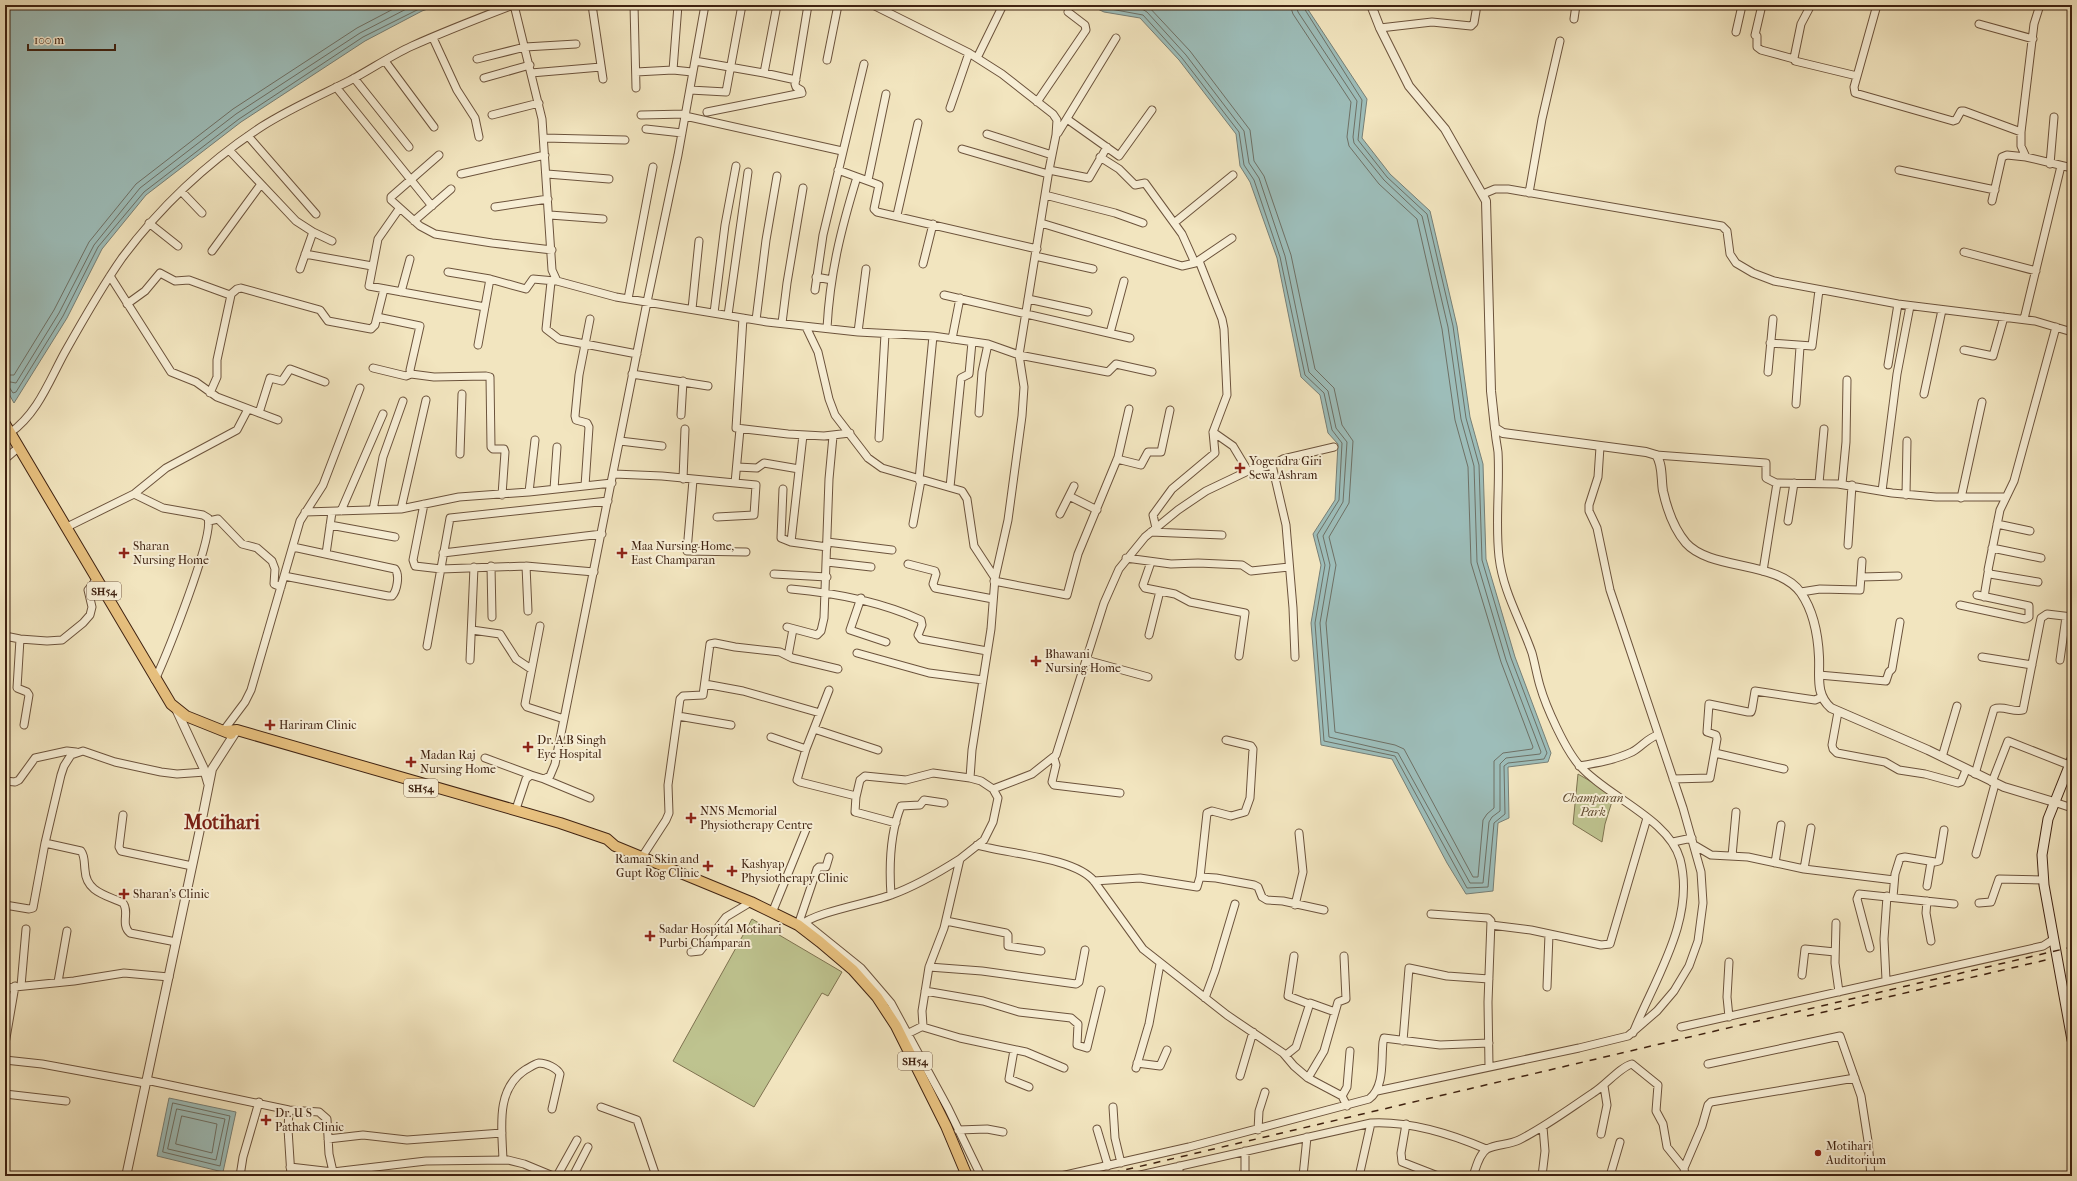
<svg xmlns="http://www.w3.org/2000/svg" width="2077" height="1181" font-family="'IM FELL French Canon',serif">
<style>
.green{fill:#bec38f;stroke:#7e7250}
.water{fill:#9dbdb9;stroke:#777f76}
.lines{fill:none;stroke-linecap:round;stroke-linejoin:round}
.shore{stroke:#6e7065;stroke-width:1}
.minor-casing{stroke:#6c533c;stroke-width:9}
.tertiary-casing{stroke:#6c533c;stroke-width:10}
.secondary-casing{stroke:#3f2211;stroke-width:11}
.primary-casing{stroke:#3f2211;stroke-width:12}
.minor{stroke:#f7eed5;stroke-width:7}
.tertiary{stroke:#f7eed5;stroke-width:8}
.secondary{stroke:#f7eed5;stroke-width:9}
.primary{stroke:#e9c280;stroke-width:10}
.rail{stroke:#3f2211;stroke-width:1.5;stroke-dasharray:7 7;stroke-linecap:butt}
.poi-dot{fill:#8f2418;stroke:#f7eed5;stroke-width:1.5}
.labels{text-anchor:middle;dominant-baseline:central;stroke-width:4;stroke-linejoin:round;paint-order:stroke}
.shield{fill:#f7eed5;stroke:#765f4c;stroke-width:1}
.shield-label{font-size:11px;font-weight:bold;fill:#3f2211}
.poi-label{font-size:12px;fill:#3f2211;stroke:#f7eed5;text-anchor:start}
.park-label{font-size:12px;font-style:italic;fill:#5f4a30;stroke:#f7eed5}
.town-label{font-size:20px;font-weight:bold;fill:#7a1f14;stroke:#f7eed5}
</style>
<rect width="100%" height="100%" fill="#f2e5bf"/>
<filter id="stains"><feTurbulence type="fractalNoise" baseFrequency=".005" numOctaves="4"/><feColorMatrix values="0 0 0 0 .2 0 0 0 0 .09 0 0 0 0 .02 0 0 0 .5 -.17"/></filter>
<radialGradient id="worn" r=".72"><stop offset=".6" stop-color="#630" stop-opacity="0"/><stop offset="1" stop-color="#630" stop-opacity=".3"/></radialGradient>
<!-- green -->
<path class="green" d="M1578 774 1614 795 1605 824 1602 842 1573 824Z
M752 919 842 972 828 996 822 993 754 1107 673 1061Z"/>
<!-- water -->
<path class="water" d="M5 5H439L422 11 365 41 241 122 146 195 102 249 67 318 14 403 5 387Z
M1089 5H1305L1367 99 1362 138 1390 174 1430 211 1457 326 1470 417 1483 464 1486 559 1515 657 1551 753 1548 762 1508 767 1509 818 1498 823 1493 891 1466 894 1447 863 1392 759 1321 745 1311 623 1321 565 1313 534 1335 500 1338 444 1328 433 1320 395 1301 377 1277 258 1250 182 1240 166 1236 134 1179 60 1140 18 1104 12Z
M169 1098 236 1112 223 1172 157 1156Z"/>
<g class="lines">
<!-- shore -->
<path class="shore" d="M1099 5 1105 8 1143 15 1182 58 1239 132 1244 165 1254 180 1280 257 1305 375 1324 393 1332 430 1342 443 1339 500 1317 535 1325 565 1315 623 1324 741 1395 756 1467 888 1488 887 1494 823 1505 814 1504 766 1508 763 1544 759 1547 753 1511 658 1482 560 1479 465 1466 418 1453 326 1427 214 1387 177 1358 140 1362 100 1302 5
M1117 5 1142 9 1147 12 1186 55 1244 131 1249 163 1259 178 1285 256 1309 372 1328 391 1336 428 1347 442 1343 502 1323 536 1330 565 1320 623 1329 737 1398 753 1470 883H1483L1489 822 1492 817 1500 811V764L1506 758 1540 754 1541 752 1506 660 1477 562 1474 466 1461 419 1448 327 1422 216 1384 180 1354 143 1353 137 1357 101 1298 12 1296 5
M1147 5 1190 51 1250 130 1254 161 1264 176 1291 255 1315 369 1334 388 1342 425 1353 441 1349 503 1329 537 1336 565 1326 623 1335 732 1395 745 1404 749 1473 877H1478L1483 820 1487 814 1494 808V761L1503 753 1532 749 1533 747 1501 662 1471 563 1468 467 1455 420 1442 329 1417 219 1379 184 1349 146 1347 137 1351 102 1293 14 1290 5
M5 375H14L54 310 89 242 136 184 233 109 357 28 401 5
M5 381 16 383 59 313 94 245 140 188 236 114 360 33 414 5
M5 386 9 387 13 393 16 392 63 316 98 247 144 192 239 119 363 37 427 5
M173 1103 230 1116 220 1166 163 1152Z
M177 1109 225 1119 216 1160 168 1149Z
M182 1116 217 1124 212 1153 176 1144Z"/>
<defs>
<path id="minor" d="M514 5 542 119 552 270 557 281 616 297 767 322 858 332 933 336 988 344 1019 355 1024 387 1022 416 1008 520 995 578 991 629 972 750 970 778
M592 5 603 79
M634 5 636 88
M873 5 969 53 1002 74 1053 114 1057 120 1056 135 1049 170 1019 355 1108 372 1116 364 1152 372
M1811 5 1801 24 1794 58 1795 61 1857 76
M1877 5 1854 87 1855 93 1953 121 1956 120 1961 111H1964L2021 132
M2040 5 2034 24 2021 132V146L2026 157 2072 168
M1574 19 1576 5
M1979 24 2033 39
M1380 28 1432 22 1471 26 1474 23 1477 5
M1736 32 1741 10 1739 5
M1755 35 1762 5
M1757 36V47L1761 50 1794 59
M433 38 457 90 475 118 479 137
M977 58 1003 5
M477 59 525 47 576 44
M827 60 838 5
M385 61 434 127
M695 61 764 73 777 5
M673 70 678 5
M636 72 673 70 692 72
M531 73 601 67
M764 73 796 80
M354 78 409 147
M484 78 530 65
M336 87 432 206
M690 90 726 92 742 5
M1037 102 1086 30 1085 25 1068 12
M950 108 969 53
M707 112 802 93 801 90 796 87 795 84 808 5
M492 115 539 103
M641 115 686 114
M685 116 842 151
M1067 119 1119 156 1152 110
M646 129 682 133
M1058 133 1116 38
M987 134 1052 155
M248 136 316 214
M544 138 625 140
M962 149 1048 174
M229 150 296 221 313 232 332 241
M439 155 391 197V200L420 226 435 234 492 243 552 250
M1100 157 1119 169 1135 185 1145 183 1182 234 1195 263
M2050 164 2054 117
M838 170 879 185 874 209 877 212 1037 249
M1049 170 1089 178 1107 147
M1899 170 1995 190
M461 174 545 155
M547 174 609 179
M868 180 886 94
M181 191 202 213
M1529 193 1542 119 1560 41
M1483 194 1495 189H1508L1722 226 1727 231 1730 254 1736 263 1753 273 1774 281 1898 304 2035 321 2072 332
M1045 195 1115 213 1143 223
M1992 201 2002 157 2007 155 2026 157
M495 207 548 199
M399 209 378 239 369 286 485 307
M550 215 603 219
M897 215 918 123
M414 221 451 189
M149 223 178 246
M1041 223 1182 266 1195 263 1232 238
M1174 223 1233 175
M212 251 261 184
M1964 252 2036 271
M305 254 372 266
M1035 256 1093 269
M923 264 933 224
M300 269 313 232
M448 272 490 279 526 289 533 279 555 281
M110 276 171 372 196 382 217 397 278 420
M816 277 832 280
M551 282 546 329 559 339 637 354
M815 290 823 235 864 64
M401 292 410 259
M944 295 1130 338
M628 299 653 167
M1028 299 1088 312
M127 304 145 291 160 273 175 281 189 280 230 295 237 289 241 288 320 310 328 321 371 329 375 325 384 289
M692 309 699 241
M714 313 725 225 736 166
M728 315 748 172
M377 317 420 326 410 370 411 374 434 377 486 376 490 377 491 447 493 449H504L505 452 502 495
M743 318 736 428 788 434 824 436 850 433
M2024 319 2061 166
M756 320 766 240 777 176
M782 323 787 283 803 188
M806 327 818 352 829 399 835 415 868 458 882 468 962 491 967 499 974 546 995 578
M827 328C830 273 841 229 857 177
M858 332 866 269
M1110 333 1124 281
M952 339 960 298
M1770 343 1812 346 1819 290
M478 345 490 279
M1964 350 1993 356 2004 317
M1888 365 1898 304
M373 368 406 376 411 374
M1768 372 1773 319
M632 374 708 386
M210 393 217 377V360L231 295
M1924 394 1942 310
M1796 404 1800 347
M259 413 270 378 282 381 290 369 325 382
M979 413 982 372 988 344
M681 415 683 381
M1495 428C1495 436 1497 444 1498 452 1500 487 1495 522 1499 557 1503 592 1521 621 1532 653 1535 664 1537 676 1540 686 1546 707 1565 749 1579 765 1606 796 1669 819 1680 859 1696 919 1654 980 1633 1033
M1213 432 1233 446 1248 471
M10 433C38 413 49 381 65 352 83 320 101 288 122 258 160 207 208 162 261 127 289 109 319 96 349 81 370 70 390 56 412 46 445 31 479 18 513 5
M879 438 885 334
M620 441 662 446
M460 454 462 394
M1656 455 1766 463V478L1776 483
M5 459 19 447
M1117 459 1141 465 1148 452H1161L1170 410
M1272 465 1286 525 1293 608 1295 657
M737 467 757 468 764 463 799 469
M614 474 662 476 756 485 754 515 717 517
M683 479 685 429
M693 480 687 551 746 552
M919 480 933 336
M735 483 740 429
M1819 483 1824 429
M1842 484 1846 442 1847 380
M585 486 589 427 587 423 576 420 575 416 579 375 590 319
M950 487 961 378 969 374 972 342
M554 489 557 447
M783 489 781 538 791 542 827 547
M1882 491 1897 374 1910 306
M529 492 535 440
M134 494 166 468 237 430 248 409
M1906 495 1907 441
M1069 496 1097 510
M1961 498 1982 402
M424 504 413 560 415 566 441 569 526 566 594 572
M401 509 426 400
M373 510 383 457 403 401
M341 511 383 414
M305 512 401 509 459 497 529 492 612 483
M1060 514 1074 486
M209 521 218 519 242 544 257 548 272 561 275 569 274 584 281 587
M1788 521 1794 483
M913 524 921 480
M1997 524 2030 531
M330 525 395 537
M67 527 134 494 163 508 203 515 208 518C214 538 166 656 155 680
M1156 528 1153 515 1172 489 1215 453 1213 432 1227 395 1224 329 1222 319 1199 261
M1151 532 1222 535
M791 542 803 435
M827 542 892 550
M1848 545 1852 485
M1992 548 2041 558
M443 553 602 534
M326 554 332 512
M1126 558 1171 564 1198 563 1242 565 1251 571 1289 567
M827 562 871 567
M1151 562 1143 585 1145 588 1175 594 1190 602 1245 613 1239 656
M908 564 935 571 936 574 933 584 935 588 993 599
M491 566 492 617
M526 566 528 611
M1763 571 1777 483 1838 484 1892 493 1936 497H2005
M774 574 827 577
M284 576 388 596H392C397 591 400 575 395 569L293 547
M1861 577 1898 576
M994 581 1067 595 1078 554 1118 457 1129 409
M2038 582 1990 574 1988 570 2000 510 2014 481 2056 327
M791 589C836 593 879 601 921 620L922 625 918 635 921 639 987 651
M1801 592 1820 589 1860 590 1862 561
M1984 597 1988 573
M861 598 850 630 886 642
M1960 605 2025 619 2029 617V606L1977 595
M540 626 525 704 527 707 564 719
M787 627 817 635 821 631 824 618 829 479 833 436
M472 630 500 634 516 659 531 669
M1149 635 1160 591
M5 636 20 639 47 641 62 640 83 623 90 615 92 607 88 590 97 579
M20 639 17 688 27 692 29 695 24 725
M427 646 450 518 608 501
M857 653 929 673 983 680
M788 656 793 629
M1982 657 2032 665
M470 660 474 567
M1086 660 1148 677
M2060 660 2066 617
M1819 675 1886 681 1889 672 1892 669 1900 622
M705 684 743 691 820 713
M829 690 806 749 797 780 800 782 856 796 855 812 896 823
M1838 712 1832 745 1833 749 1837 753 1885 762 1899 770 1925 774 1958 783 1961 782 1966 770
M678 716 731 725
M814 729 878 750
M224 730 245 702 251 690 300 521 323 485 360 388
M771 737 806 749
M1715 753 1784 769
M1942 757 1957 706
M485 758 531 775
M1054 758 1056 765 1052 782 1054 785 1120 793
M1579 766C1597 763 1615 760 1632 752 1642 747 1647 738 1658 735
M1975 774 1994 709C2003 705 2014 713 2023 710L2041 618 2047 614 2072 617
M544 779 590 798
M1673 779 1710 778 1717 739 1716 735 1707 732 1709 704 1748 712H1751L1752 709 1755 691 1815 700 1822 697
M5 781 15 782 19 780 35 758 67 751 76 752
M1992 782 2008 741 2069 765
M993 789 1032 774 1056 755 1104 603 1119 569 1145 537 1178 510 1206 491 1248 471 1272 465 1283 459 1334 447
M856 797 860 780 865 776 906 780 933 773 970 778 981 781 993 789 998 798 993 822 984 840 960 859 944 928 929 967 922 1011 923 1026 909 1033
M2054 802 2072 808
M516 809 526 779 531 775 544 779 550 776 555 764 647 302 678 155 705 5
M123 815 119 847 121 851 192 866
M1673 842 1692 838
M45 843 81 851C85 856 84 863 85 870 86 892 106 895 123 903 130 912 120 924 130 933L176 942
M977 845C1007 854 1074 857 1094 881L1143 949 1227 1015 1283 1053 1294 1066 1308 1078 1342 1096 1347 1106
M1694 845 1711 855 1748 857 1804 869 1894 880
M1976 854 1995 784
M1732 856 1736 812
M642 857 666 820 669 813 668 785 680 699 683 696 703 695 710 644 715 643 735 647 780 652 792 658 838 669
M1775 863 1781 825
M1804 869 1811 828
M1200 877 1216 878 1254 885 1258 887 1262 897 1267 900 1283 901 1324 910
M1094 881 1140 878 1197 887 1200 877 1207 813 1212 811 1231 816 1245 812 1250 798 1253 749 1251 746 1226 740
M1927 886 1931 862
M891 895C889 866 890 833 901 806L920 805 924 800 944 803
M1893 897 1895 874 1900 858 1905 857 1935 862 1939 861 1944 830
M1927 901 1926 913 1931 941
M1979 903 1991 902 1999 879 2044 880
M5 905 29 909 33 908 45 843 61 775 64 766 71 755 83 751 115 762 161 772 177 774 205 772
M1295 905 1303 872 1299 833
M772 913 807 827
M1431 914 1488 918 1491 921 1488 1002 1489 1066
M946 921 1006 933 1008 935V946L1041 951
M804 922 861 968 891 1003 948 1108 981 1176
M1836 923 1835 963 1839 992
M798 925 817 869 819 867H826L829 857
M801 925C815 912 870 903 891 895 916 886 938 873 960 859
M1491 925 1531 930 1601 945 1610 944 1647 818
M1870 948 1857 899 1859 894 1954 904
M691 952 700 951 726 917 751 902
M1294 956 1288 996 1309 1004
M929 967 982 971 1076 984 1079 982 1085 950
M1802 975 1805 949 1835 952
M1886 980 1884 939 1887 896
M58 982 67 931
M21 986 26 929
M1547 987 1549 934
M5 988 74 981 124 973 169 977
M925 991 983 1001 1019 1012 1071 1018 1078 1024 1077 1045 1087 1048 1101 990
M1205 998 1215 971 1235 904
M1729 1017 1727 997 1729 962
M923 1027 960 1038 1026 1052 1064 1068
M1681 1027 2043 946 2054 939
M1403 1041 1409 968 1447 976 1489 979
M5 1044 15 986
M1014 1050 1009 1079 1029 1087
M1286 1055 1296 1047 1310 1003 1335 1012
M5 1060 42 1064 145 1083
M1137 1063 1160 1066 1167 1050
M1708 1064 1840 1036 1861 1096 1868 1141 1871 1176
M1136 1068 1149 1024 1160 964
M1240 1076 1253 1032
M1308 1078 1324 1051 1338 1002 1346 999 1344 956
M146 1080 289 1110 319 1112 327 1119 329 1154 334 1176
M1377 1091 1579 1048 1628 1036 1657 1011 1674 991 1689 966 1698 941 1703 903 1701 872 1683 808 1610 590 1597 528 1589 511V505L1598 477 1600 447
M5 1094 66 1101
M1342 1096 1347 1087 1350 1051
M601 1107 637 1120 656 1176
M1113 1107 1115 1138 1121 1163
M289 1110 288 1129 291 1176
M1406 1124 1401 1153 1402 1162 1438 1176
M1097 1129 1108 1166
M958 1130 987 1129 1003 1132
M1258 1130 1259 1111 1265 1092
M1601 1134 1607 1105 1604 1086
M328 1139 363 1135 407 1140 502 1133
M503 1160C502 1129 495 1090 525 1070 529 1068 534 1064 539 1063 546 1063 557 1068 560 1074L552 1109
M290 1167 333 1172 426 1161 508 1160 524 1164 553 1176
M1360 1172 1371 1123
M240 1176 243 1157 259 1102
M557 1176 577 1140
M573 1176 588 1147
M1061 1176 1189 1147 1369 1099C1385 1087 1381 1060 1383 1042L1384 1038 1440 1045 1489 1043
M1136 1176 1371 1123C1409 1121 1451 1134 1486 1149
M1179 1176V1166
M1245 1176V1151
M1303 1176 1307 1137
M1473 1176C1476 1168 1479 1154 1487 1149 1496 1144 1509 1145 1519 1140 1545 1127 1569 1109 1593 1093 1605 1086 1620 1067 1632 1064L1658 1085 1656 1111 1663 1124 1667 1147 1684 1168
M1542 1176 1545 1151 1543 1127
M1610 1176 1620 1142
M1685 1176 1684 1168 1702 1126 1708 1105 1711 1102 1855 1078"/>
<path id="tertiary" d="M1371 5 1380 28 1409 86 1445 129 1486 201 1491 391 1495 428 1503 433 1646 452 1656 455C1663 464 1661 480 1663 491 1667 509 1674 529 1686 543 1711 571 1778 560 1801 593 1814 612 1818 635 1819 657 1820 676 1815 694 1831 708L1928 750 2004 787 2054 802
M177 711 204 769 208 783
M129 1176 127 1172 200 829 212 769 237 730"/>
<path id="secondary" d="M2072 759 2048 819 2042 855 2044 885 2072 1040"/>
<path id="primary" d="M5 424 171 704 186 716 231 734
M226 731 237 730 560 823 607 839 615 846 751 902 798 925 820 942 853 970 877 997 896 1026 946 1126 967 1176"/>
</defs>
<!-- minor casing -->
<use href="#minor" class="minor-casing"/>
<!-- tertiary casing -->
<use href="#tertiary" class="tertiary-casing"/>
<!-- secondary casing -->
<use href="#secondary" class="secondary-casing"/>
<!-- primary casing -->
<use href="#primary" class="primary-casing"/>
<!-- minor -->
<use href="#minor" class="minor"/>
<!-- tertiary -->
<use href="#tertiary" class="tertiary"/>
<!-- secondary -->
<use href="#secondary" class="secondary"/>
<!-- primary -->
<use href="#primary" class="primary"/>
<!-- rail -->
<path class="rail" d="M1807 1016 2050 959
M1099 1176 2072 947"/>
</g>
<!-- markers -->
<g class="poi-dot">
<path d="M1238 462h4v4h4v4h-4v4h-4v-4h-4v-4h4z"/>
<path d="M122 547h4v4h4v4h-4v4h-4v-4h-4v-4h4z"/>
<path d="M620 547h4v4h4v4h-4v4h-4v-4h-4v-4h4z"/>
<path d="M1034 655h4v4h4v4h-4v4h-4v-4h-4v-4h4z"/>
<path d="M268 719h4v4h4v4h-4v4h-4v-4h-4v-4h4z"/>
<path d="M526 741h4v4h4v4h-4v4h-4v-4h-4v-4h4z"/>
<path d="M409 756h4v4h4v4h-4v4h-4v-4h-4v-4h4z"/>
<path d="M689 812h4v4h4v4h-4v4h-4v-4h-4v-4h4z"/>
<path d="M706 860h4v4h4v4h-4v4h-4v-4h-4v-4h4z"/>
<path d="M730 865h4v4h4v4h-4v4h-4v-4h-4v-4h4z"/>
<path d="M122 888h4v4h4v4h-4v4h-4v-4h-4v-4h4z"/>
<path d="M648 930h4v4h4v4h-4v4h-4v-4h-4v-4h4z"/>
<path d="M264 1114h4v4h4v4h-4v4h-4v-4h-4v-4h4z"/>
<circle cx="1818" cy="1153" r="4"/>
</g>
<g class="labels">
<!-- shield labels -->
<g class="shield">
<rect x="87" y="582" width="34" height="18" rx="3"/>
<rect x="404" y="779" width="34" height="18" rx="3"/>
<rect x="898" y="1052" width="34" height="18" rx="3"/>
</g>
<g class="shield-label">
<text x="104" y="591">SH54</text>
<text x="421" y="788">SH54</text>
<text x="915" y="1061">SH54</text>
</g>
<!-- poi labels -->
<g class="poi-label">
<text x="1249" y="461">Yogendra Giri<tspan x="1249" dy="14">Sewa Ashram</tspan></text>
<text x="133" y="546">Sharan<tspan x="133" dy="14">Nursing Home</tspan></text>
<text x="631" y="546">Maa Nursing Home,<tspan x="631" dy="14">East Champaran</tspan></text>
<text x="1045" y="654">Bhawani<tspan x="1045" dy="14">Nursing Home</tspan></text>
<text x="279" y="725">Hariram Clinic</text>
<text x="537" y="740">Dr. A.B Singh<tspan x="537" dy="14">Eye Hospital</tspan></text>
<text x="420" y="755">Madan Raj<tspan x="420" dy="14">Nursing Home</tspan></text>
<text x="700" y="811">NNS Memorial<tspan x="700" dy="14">Physiotherapy Centre</tspan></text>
<text x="699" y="859" text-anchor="end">Raman Skin and<tspan x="699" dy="14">Gupt Rog Clinic</tspan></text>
<text x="741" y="864">Kashyap<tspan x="741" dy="14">Physiotherapy Clinic</tspan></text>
<text x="133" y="894">Sharan's Clinic</text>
<text x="659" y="929">Sadar Hospital Motihari<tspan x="659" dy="14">Purbi Champaran</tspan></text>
<text x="275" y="1113">Dr. U S<tspan x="275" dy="14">Pathak Clinic</tspan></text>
<text x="1826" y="1146">Motihari<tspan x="1826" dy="14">Auditorium</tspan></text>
</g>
<!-- park labels -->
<g class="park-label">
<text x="1593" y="798">Champaran<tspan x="1593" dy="14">Park</tspan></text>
</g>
<!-- town labels -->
<g class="town-label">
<text x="222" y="822">Motihari</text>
</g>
</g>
<!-- margin -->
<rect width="2077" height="1181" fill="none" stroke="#f2e5bf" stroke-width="20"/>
<rect x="6" y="6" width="2065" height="1169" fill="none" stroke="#3f2211" stroke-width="2"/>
<rect x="10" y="10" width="2057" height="1161" fill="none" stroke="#3f2211"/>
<!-- scale -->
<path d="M28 44v6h87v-6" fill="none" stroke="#3f2211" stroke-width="2"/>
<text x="34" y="44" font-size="12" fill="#3f2211" stroke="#f7eed5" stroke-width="3" paint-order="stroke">100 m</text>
<rect width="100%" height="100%" filter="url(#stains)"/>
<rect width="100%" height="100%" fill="url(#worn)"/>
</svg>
